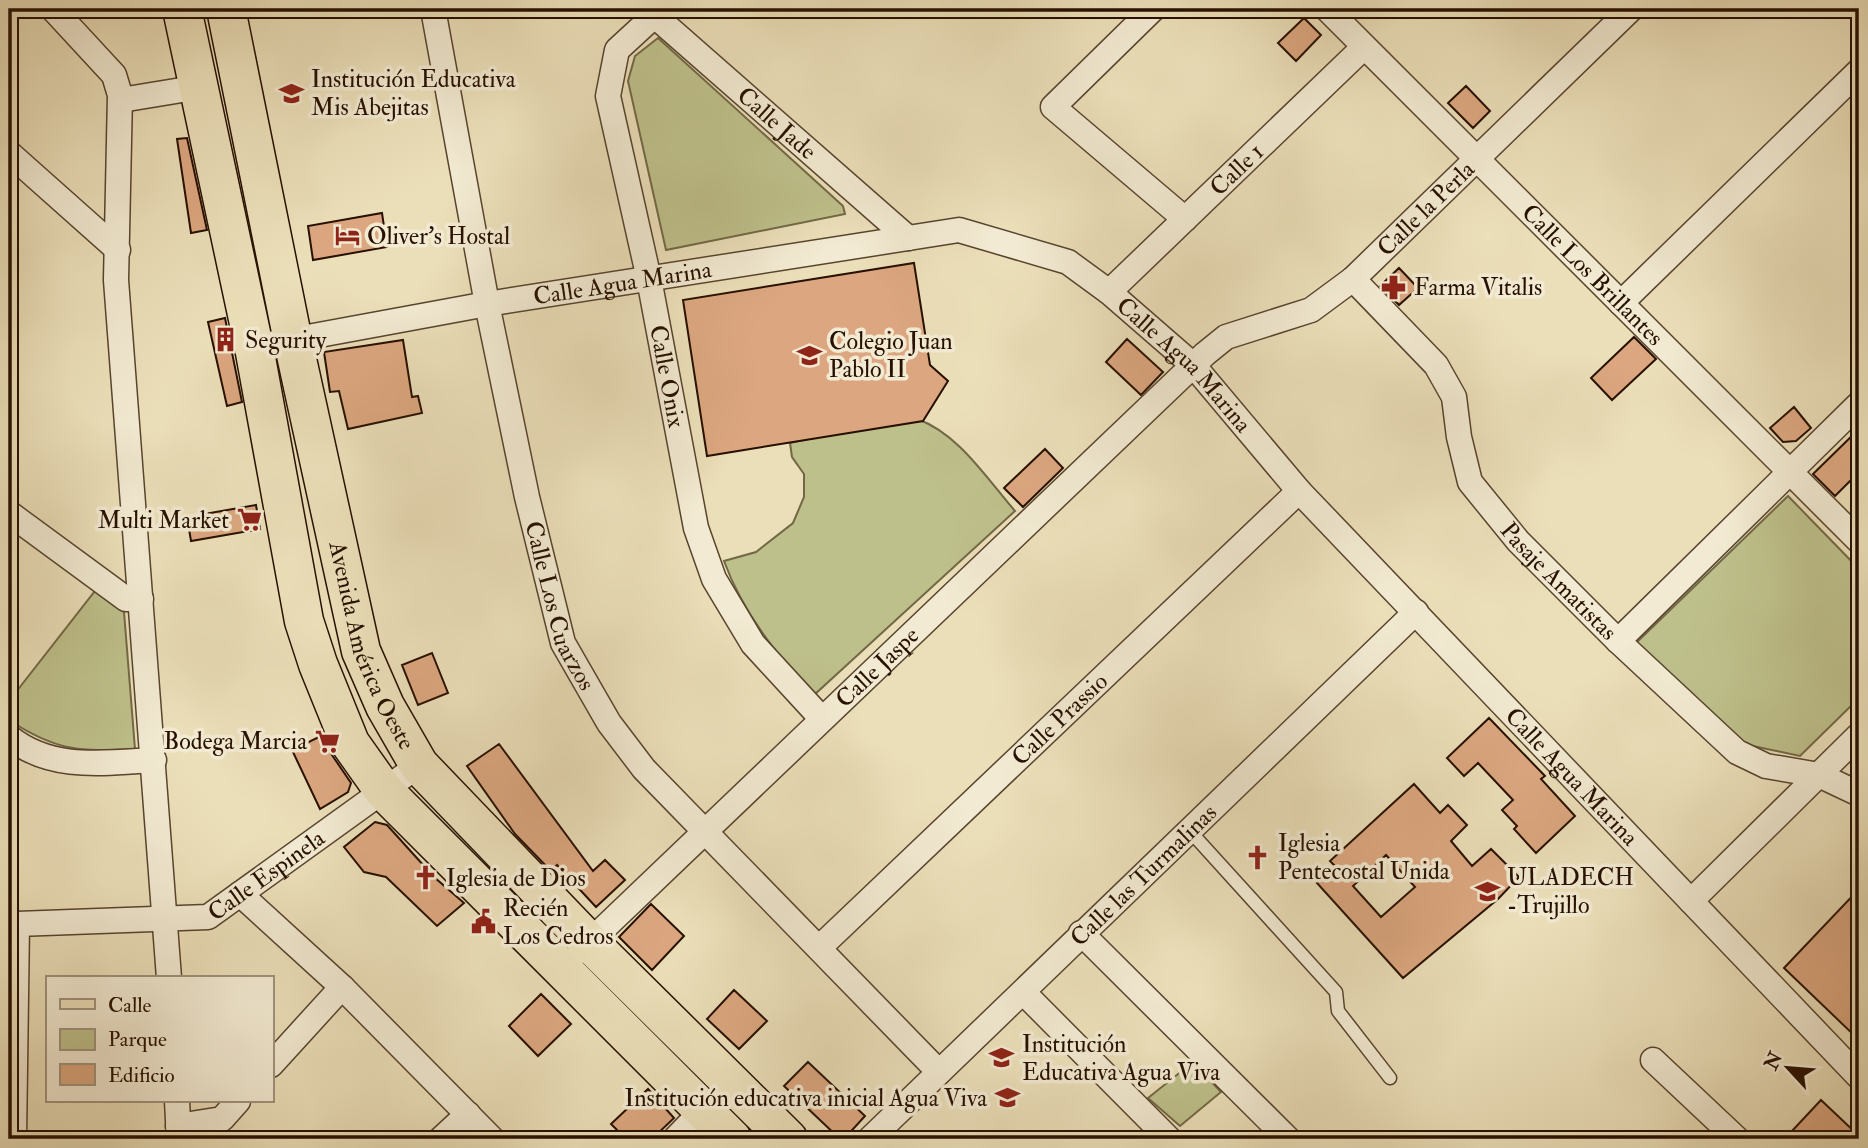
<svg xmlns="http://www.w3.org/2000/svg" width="1868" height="1148" font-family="'IM FELL Double Pica',serif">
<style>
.green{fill:#bec08b;stroke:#726846;stroke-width:2}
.building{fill:#dca780;stroke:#271000;stroke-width:2;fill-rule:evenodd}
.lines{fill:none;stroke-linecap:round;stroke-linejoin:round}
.service-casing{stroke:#58442e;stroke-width:15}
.minor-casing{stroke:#58442e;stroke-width:27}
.primary-casing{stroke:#271000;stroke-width:41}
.service{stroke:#f2ead2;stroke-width:12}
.minor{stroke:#f2ead2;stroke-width:24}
.primary{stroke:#ebdfb9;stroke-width:38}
.labels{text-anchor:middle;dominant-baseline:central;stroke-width:7;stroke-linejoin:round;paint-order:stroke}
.poi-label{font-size:24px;fill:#271000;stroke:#f2ead2;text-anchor:start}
.street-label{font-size:24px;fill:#271000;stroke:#f2ead2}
</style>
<rect width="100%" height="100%" fill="#ebdfb9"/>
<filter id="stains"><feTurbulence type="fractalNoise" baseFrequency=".00286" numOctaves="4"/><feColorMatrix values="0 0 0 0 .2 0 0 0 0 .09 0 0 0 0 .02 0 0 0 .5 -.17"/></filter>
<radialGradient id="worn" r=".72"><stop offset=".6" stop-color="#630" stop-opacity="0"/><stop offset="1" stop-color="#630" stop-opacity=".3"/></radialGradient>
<!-- green -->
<path class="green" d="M658 38 843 206 845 214 666 250 628 81 635 56Z
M917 419C958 433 987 479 1015 511L814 695C777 655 743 613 724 561L756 552 793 523 804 497V474L792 457 790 443 892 421Z
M1788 496 1859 569V698L1800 756 1734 742 1635 644Z
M95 591 124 612 135 749C80 752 56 751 9 720V701Z
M1193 1062 1221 1092 1180 1126 1148 1098Z"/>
<!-- building -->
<path class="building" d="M1304 18 1321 35 1296 61 1278 43Z
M1466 86 1490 111 1473 128 1448 103Z
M187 138 207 230 191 233 177 139Z
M382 213 387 247 313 260 308 226Z
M914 263 930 365 948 381 923 421 707 456 683 300Z
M1399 268 1418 288 1399 305 1380 286Z
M225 318 242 402 227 406 208 322Z
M1634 337 1656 359 1612 400 1591 378Z
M1127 339 1163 372 1141 395 1106 362Z
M403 340 412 397 418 396 422 413 348 429 339 391 330 392 324 352Z
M1794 407 1811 428 1796 441 1783 442 1770 428Z
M1859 429V472L1835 496 1813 474Z
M1045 449 1063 468 1023 507 1004 488Z
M256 505 260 529 191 541 187 517Z
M432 653 448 693 418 705 402 665Z
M1489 718 1545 776 1541 779 1575 816 1536 853 1514 829 1517 826 1502 810 1513 800 1478 763 1464 776 1447 758Z
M323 735 332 755 351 783 348 792 320 809 292 750Z
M499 744 593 871 605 860 625 880 596 907 557 865 551 871 515 834 467 766Z
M1414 784 1440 813 1448 805 1467 825 1451 841 1472 866 1491 849 1519 877 1498 899 1403 978 1317 883 1335 866 1330 861ZM1386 855 1415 887 1381 917 1353 886Z
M375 822 387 825 434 877 464 903 437 926 386 877 364 872 344 847Z
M1859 889V1040L1784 968Z
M651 904 684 936 652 970 619 937Z
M734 990 767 1021 739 1049 707 1019Z
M541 994 571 1024 538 1056 509 1026Z
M808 1062 865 1116 844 1139H840L784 1086Z
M648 1089 674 1118 652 1139H626L611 1124Z
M1821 1100 1859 1136V1139H1800L1792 1131Z"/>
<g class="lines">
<defs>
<path id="service" d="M1189 830 1336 992 1338 1011 1390 1078"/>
<g id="minor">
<path d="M53 9 114 75 120 95 116 280 169 978"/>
<path id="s1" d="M433 9 487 304 527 497 563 643 609 723 644 769 939 1072"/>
<path id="s2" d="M647 9 908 238"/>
<path d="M1153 9 1053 107 1185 219"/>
<path id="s3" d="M1327 9 1859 541"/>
<path id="s4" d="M655 15 617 50 608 96 649 279 696 528 714 579 753 644 822 719"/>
<path d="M121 100 200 87"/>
<path d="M9 153 118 250"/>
<path id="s5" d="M1353 279 1436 365 1454 397 1459 437 1470 482 1518 541 1618 641 1737 752 1766 766 1819 775 1859 794"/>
<path id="s6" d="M1109 292 1364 47"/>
<path d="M1621 303 1859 71"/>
<path id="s7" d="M254 347 487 304 959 230 1068 262 1109 292 1193 365 1299 491 1859 1077"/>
<path d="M9 513 126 599H141"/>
<path d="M1618 641 1859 404"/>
<path d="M9 737C51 771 103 763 154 760"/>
<path d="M240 894 342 987 492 1139"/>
<path d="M1691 901 1859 735"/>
<path id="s8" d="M9 922 17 924 208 917 419 765"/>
<path d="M1081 933 1288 1139"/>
<path id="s9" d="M819 948 1299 491"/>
<path id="s10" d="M580 951 1205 354 1226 337 1311 310 1353 279 1631 9"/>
<path d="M1023 992 1169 1139"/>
<path d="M1653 1060 1737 1139"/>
<path d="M271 1065 342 987"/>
<path d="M177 1101 179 1139"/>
<path d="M178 1126 222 1119 238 1101"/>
<path d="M14 1139 17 924"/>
<path d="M441 1139 468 1114"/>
<path d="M675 1139 703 1110"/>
<path id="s11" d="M870 1139 1416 612"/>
</g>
<g id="primary">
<path d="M182 9 254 347 304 621 318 664 350 743 384 791 732 1139"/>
<path id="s12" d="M226 9 293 341 361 651 385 706 419 765 589 942 788 1139"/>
</g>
</defs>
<!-- service casing -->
<use href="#service" class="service-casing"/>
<!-- minor casing -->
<use href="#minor" class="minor-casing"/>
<!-- primary casing -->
<use href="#primary" class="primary-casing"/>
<!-- service -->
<use href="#service" class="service"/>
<!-- minor -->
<use href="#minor" class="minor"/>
<!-- primary -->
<use href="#primary" class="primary"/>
</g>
<!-- icons -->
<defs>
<symbol id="school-bare" viewBox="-9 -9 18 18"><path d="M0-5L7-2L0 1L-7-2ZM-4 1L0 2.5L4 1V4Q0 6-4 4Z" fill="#8f2418" stroke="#f2ead2" stroke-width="2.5" paint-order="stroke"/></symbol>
<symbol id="hotel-bare" viewBox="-9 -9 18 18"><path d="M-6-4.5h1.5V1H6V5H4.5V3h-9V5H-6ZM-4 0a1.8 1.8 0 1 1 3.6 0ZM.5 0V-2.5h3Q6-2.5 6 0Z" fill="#8f2418" stroke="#f2ead2" stroke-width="2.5" paint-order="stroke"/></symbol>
<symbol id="pharmacy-bare" viewBox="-9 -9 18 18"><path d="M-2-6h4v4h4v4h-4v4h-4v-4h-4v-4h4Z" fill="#8f2418" stroke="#f2ead2" stroke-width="2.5" paint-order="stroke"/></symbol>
<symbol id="building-bare" viewBox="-9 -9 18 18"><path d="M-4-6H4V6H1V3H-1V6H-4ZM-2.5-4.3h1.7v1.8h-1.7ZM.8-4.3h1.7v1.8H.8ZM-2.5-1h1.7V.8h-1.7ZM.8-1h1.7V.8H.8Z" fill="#8f2418" stroke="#f2ead2" stroke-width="2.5" paint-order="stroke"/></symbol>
<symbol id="university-bare" viewBox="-9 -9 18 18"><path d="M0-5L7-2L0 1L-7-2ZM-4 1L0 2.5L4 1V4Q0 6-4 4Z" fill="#8f2418" stroke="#f2ead2" stroke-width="2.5" paint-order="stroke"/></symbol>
<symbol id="supermarket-bare" viewBox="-9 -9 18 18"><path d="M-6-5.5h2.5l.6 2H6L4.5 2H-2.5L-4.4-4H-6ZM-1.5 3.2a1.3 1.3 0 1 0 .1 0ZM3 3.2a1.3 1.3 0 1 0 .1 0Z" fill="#8f2418" stroke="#f2ead2" stroke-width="2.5" paint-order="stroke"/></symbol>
<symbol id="church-bare" viewBox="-9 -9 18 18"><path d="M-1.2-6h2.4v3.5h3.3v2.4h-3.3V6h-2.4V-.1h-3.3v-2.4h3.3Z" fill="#8f2418" stroke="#f2ead2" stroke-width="2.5" paint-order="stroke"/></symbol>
<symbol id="civic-bare" viewBox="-9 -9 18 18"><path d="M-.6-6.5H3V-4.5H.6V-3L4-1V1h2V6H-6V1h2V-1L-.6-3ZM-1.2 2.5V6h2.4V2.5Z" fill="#8f2418" stroke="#f2ead2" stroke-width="2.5" paint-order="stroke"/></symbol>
</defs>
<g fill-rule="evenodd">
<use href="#school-bare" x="274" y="76" width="35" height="35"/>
<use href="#hotel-bare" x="330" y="218" width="35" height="35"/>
<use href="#pharmacy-bare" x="1376" y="270" width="35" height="35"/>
<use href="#building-bare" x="208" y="322" width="35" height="35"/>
<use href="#university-bare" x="792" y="338" width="35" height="35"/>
<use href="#supermarket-bare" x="232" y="502" width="35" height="35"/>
<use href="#supermarket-bare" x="310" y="724" width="35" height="35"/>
<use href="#church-bare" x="1240" y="840" width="35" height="35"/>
<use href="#church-bare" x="408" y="860" width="35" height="35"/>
<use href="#university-bare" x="1470" y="874" width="35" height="35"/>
<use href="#civic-bare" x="466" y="904" width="35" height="35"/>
<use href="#school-bare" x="984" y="1040" width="35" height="35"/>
<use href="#school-bare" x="990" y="1080" width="35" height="35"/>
</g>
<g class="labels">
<!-- poi labels -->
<g class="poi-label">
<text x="311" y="79">Institución Educativa<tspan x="311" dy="28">Mis Abejitas</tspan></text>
<text x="367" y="236">Oliver's Hostal</text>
<text x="1414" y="287">Farma Vitalis</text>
<text x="245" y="340">Segurity</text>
<text x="829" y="341">Colegio Juan<tspan x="829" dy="28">Pablo II</tspan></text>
<text x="229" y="520" text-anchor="end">Multi Market</text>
<text x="307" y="741" text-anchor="end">Bodega Marcia</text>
<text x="1278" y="843">Iglesia<tspan x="1278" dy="28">Pentecostal Unida</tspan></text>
<text x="1507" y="877">ULADECH<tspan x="1507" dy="28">-Trujillo</tspan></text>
<text x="446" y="878">Iglesia de Dios</text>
<text x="503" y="908">Recién<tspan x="503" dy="28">Los Cedros</tspan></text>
<text x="1022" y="1044">Institución<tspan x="1022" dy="28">Educativa Agua Viva</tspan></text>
<text x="987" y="1098" text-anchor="end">Institución educativa inicial Agua Viva</text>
</g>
<!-- street labels -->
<g class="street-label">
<text stroke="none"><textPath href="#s2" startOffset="173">Calle Jade</textPath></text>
<text stroke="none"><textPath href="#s6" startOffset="177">Calle 1</textPath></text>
<text stroke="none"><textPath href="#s10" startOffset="1134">Calle la Perla</textPath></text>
<text stroke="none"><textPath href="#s3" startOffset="376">Calle Los Brillantes</textPath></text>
<text stroke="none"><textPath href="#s7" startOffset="374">Calle Agua Marina</textPath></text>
<text stroke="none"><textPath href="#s7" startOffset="984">Calle Agua Marina</textPath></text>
<text stroke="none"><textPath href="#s4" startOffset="385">Calle Onix</textPath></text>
<text stroke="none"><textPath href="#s5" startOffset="376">Pasaje Amatistas</textPath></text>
<text stroke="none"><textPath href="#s1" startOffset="611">Calle Los Cuarzos</textPath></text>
<text stroke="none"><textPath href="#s12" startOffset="654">Avenida América Oeste</textPath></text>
<text stroke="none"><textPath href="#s10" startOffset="411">Calle Jaspe</textPath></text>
<text stroke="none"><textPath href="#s9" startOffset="332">Calle Prassio</textPath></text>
<text stroke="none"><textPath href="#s7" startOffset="1550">Calle Agua Marina</textPath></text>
<text stroke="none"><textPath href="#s8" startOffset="271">Calle Espinela</textPath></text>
<text stroke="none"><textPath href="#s11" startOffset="380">Calle las Turmalinas</textPath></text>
</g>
</g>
<!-- margin -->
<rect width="1868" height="1148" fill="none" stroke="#ebdfb9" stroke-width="35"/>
<rect x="10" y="10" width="1847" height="1127" fill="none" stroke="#271000" stroke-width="3.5"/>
<rect x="18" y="18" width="1833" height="1113" fill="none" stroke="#271000" stroke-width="2"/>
<!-- legend -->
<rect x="46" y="976" width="228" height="126" fill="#f2ead2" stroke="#a1937e" stroke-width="2"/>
<rect x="60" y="999" width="35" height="10" fill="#ebdfb9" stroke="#a1937e" stroke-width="2"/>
<text x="108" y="1012" font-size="21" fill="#271000">Calle</text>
<rect x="60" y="1029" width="35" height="21" fill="#bec08b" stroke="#a1937e" stroke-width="2"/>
<text x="108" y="1046" font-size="21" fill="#271000">Parque</text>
<rect x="60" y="1064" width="35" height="21" fill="#dca780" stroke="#a1937e" stroke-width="2"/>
<text x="108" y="1082" font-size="21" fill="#271000">Edificio</text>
<!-- north arrow -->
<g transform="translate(1788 1068) rotate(296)" stroke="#f2ead2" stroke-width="5" paint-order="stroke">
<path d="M0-5L12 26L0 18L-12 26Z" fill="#271000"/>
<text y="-10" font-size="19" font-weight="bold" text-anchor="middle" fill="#271000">N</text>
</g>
<rect width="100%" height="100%" filter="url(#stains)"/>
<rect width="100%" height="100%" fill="url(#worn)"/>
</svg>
